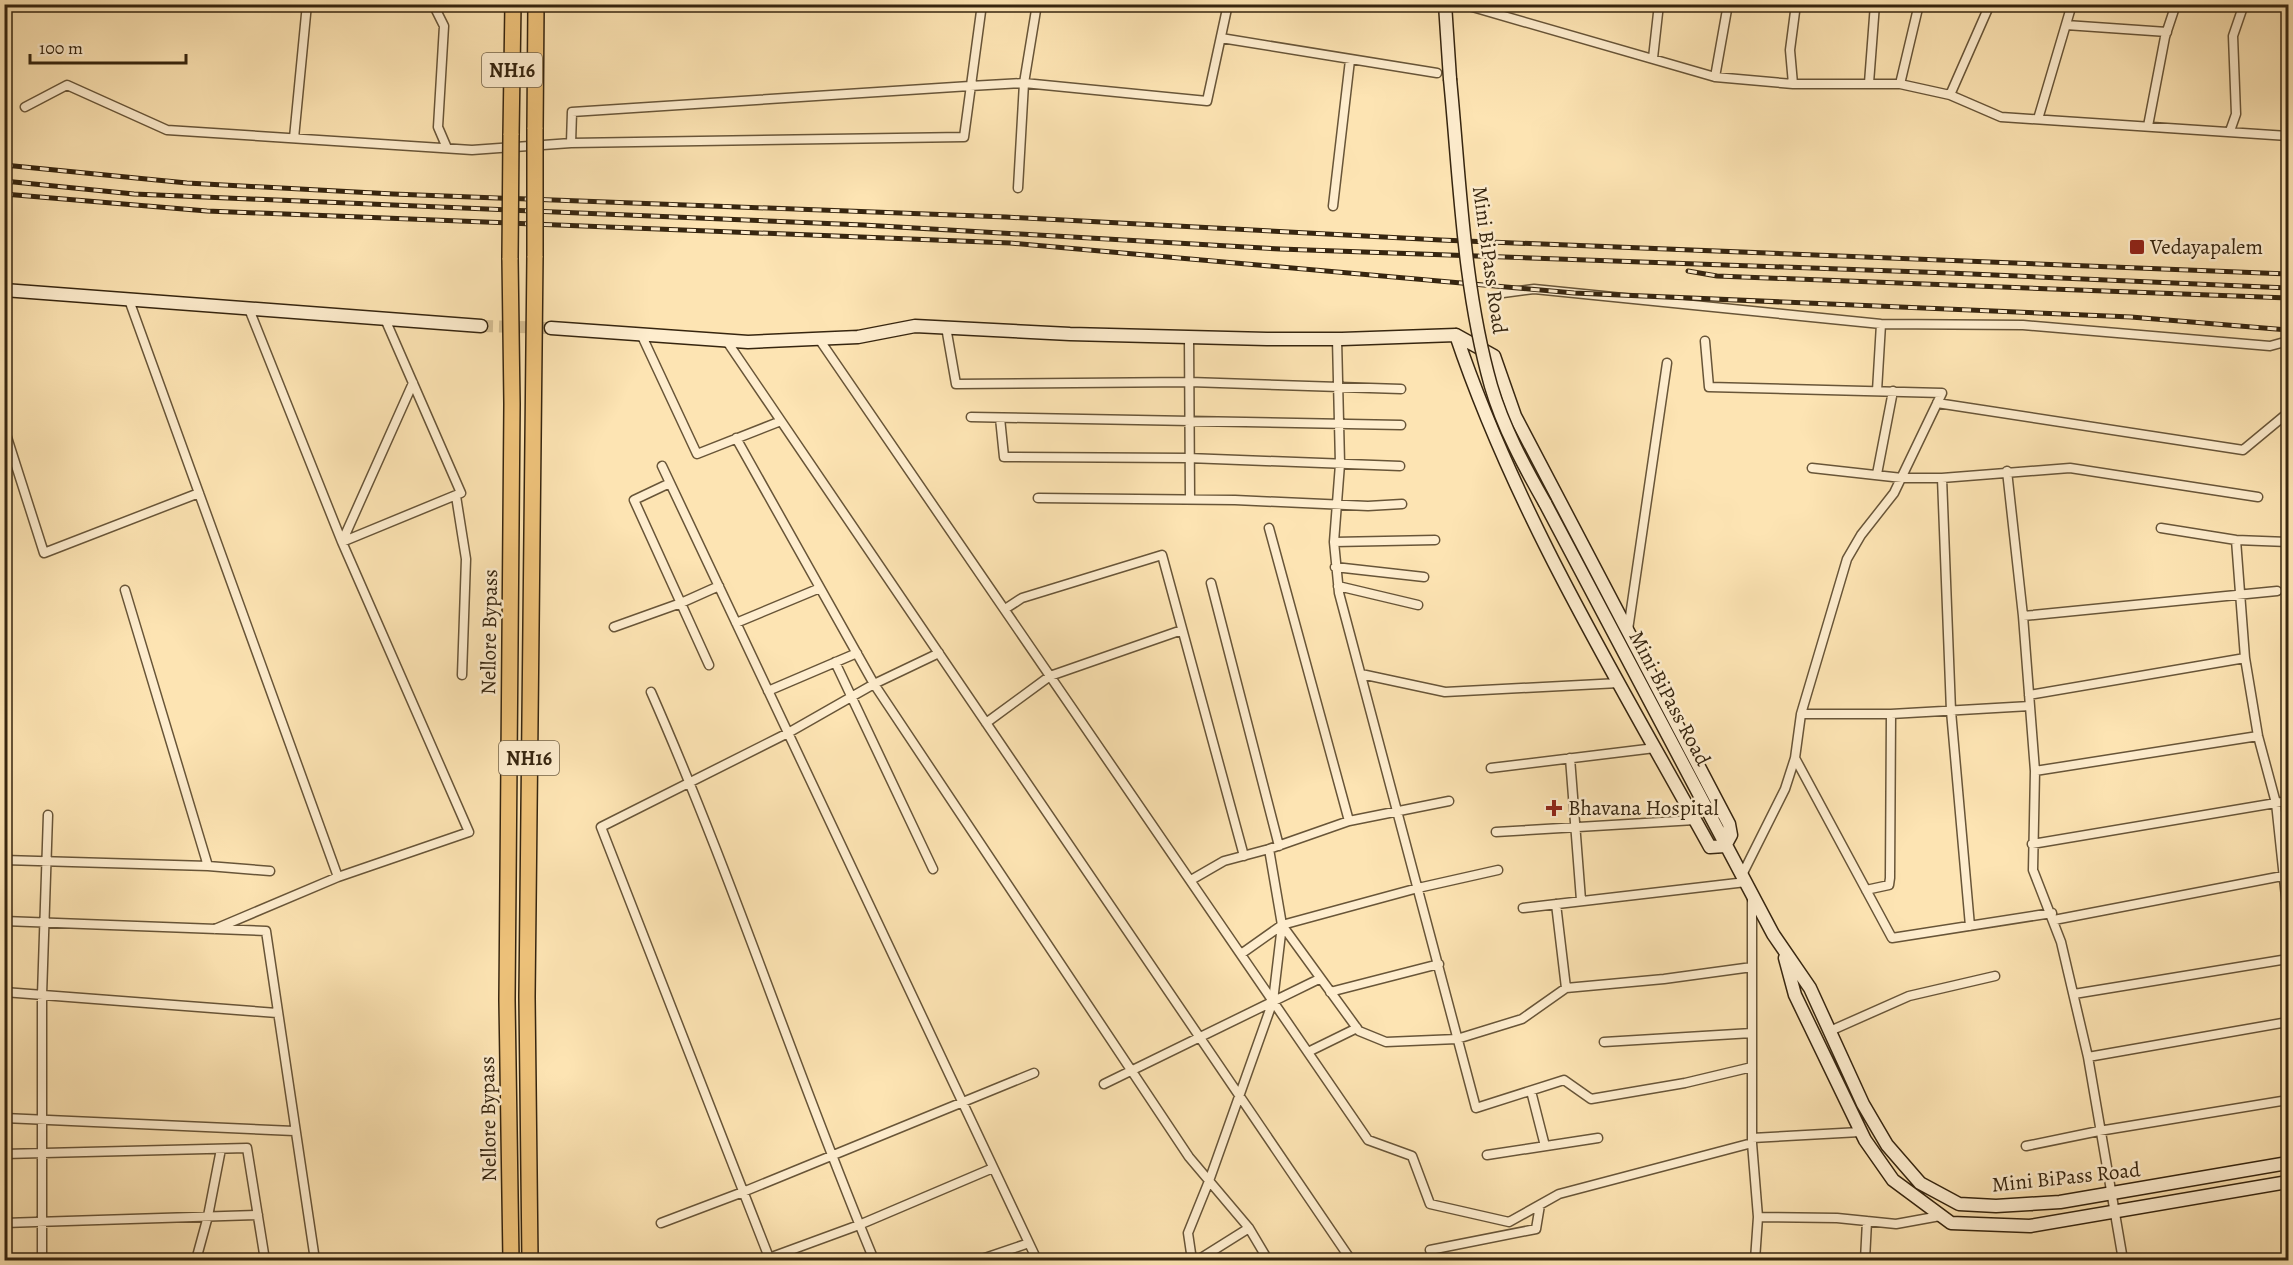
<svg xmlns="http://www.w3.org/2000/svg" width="2293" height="1265" font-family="Alegreya,serif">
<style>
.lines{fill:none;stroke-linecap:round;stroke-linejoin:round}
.secondary-tunnel{stroke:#d5be92;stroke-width:12;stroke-dasharray:12 6;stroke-linecap:butt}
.street-casing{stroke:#685538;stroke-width:11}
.secondary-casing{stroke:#36250f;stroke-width:15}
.highway-casing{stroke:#36250f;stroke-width:18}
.street{stroke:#feedce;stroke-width:8}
.secondary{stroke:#feedce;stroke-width:12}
.highway{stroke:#eec27a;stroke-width:15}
.rail-casing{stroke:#36250f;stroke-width:5}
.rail{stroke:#feedce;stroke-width:3;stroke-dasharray:9;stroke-linecap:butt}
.secondary-bridge-casing{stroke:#36250f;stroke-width:15;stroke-linecap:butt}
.highway-bridge-casing{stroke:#36250f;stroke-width:18;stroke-linecap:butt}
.secondary-bridge{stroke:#feedce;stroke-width:12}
.highway-bridge{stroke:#eec27a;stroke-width:15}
.poi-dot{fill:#8f2418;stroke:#feedce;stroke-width:2}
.labels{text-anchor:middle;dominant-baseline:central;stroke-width:5;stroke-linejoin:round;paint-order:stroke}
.shield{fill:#feedce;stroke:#726148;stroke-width:1.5}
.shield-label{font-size:20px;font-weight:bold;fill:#36250f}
.poi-label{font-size:21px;fill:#36250f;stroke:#feedce;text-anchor:start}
.street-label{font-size:21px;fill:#36250f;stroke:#feedce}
</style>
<rect width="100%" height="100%" fill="#fde4b3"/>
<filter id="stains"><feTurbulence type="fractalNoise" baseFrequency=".00333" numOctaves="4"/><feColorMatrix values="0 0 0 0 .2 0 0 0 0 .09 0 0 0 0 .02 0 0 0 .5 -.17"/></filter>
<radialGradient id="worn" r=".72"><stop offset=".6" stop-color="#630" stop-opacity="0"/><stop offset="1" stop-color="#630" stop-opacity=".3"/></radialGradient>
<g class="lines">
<!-- secondary-tunnel -->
<path class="secondary-tunnel" d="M481 326 551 328"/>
<defs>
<path id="street" d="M433 4 444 26 438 127 447 148
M1462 4 1715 77 1793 84H1900L1919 4
M1990 4 1950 95 2001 117 2288 136
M2066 25 2167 32
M1221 38 1437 73
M1653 58 1659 4
M1715 77 1728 4
M1869 83 1875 4
M1793 84 1790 50 1796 4
M1900 84 1950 95
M25 107 67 85 167 130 472 150 571 143 572 112 970 86 1024 83 1207 101 1228 4
M2038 119 2072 4
M2148 126 2165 37 2176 4
M2230 131 2236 114 2233 36 2244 4
M294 138 307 4
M571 143 964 137 982 4
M1018 188 1024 83 1037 4
M1333 206 1350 60
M1503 293 1534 289 1881 324 2023 325 2270 346 2288 341
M129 300 338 877
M249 309 342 542 461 493 385 319
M946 327 956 384 1190 382 1401 389
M641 334 697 454 781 421
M1189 337 1190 499
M819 339 1368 1140 1412 1156 1430 1204 1509 1222 1559 1194 1752 1143
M1337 339 1340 464 1334 542 1339 593 1476 1108 1564 1080 1591 1099 1685 1083 1752 1067
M726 340 1351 1260
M1705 341 1709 387 1942 393 1894 493 1861 535 1847 559 1801 714 1795 758 1785 789 1742 875
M1877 391 1881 324
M1937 403 2243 450 2284 416 2288 421
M971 417 1401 425
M1000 418 1004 457 1188 458 1400 466
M4 428 44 553 199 493
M736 438 874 684 1189 1157 1249 1228 1268 1260
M662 466 1037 1260
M1812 468 1902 478H1942L2070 468 2258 497
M2007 471 2023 616 2035 771 2033 870 2061 942 2088 1057 2123 1260
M1877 474 1893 391
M1942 478 1951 711 1970 926
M670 483 634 500 709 665
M456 496 466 559 462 675
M1038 498 1235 500 1368 506 1402 504
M1269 528 1349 821
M2161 528 2236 540 2288 542
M2236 540 2245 658 2258 736 2276 803 2288 916
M1334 542 1435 540
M1335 567 1424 577
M1211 583 1279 846
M1338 586 1418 605
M125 590 208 866
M1005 609 1022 598 1162 555 1244 856
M2023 616 2277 591
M736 623 820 588
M614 627 681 603 719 586
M1628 630 1667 363
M835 662 933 869
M1361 674 1445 692 1619 683
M768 691 857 653
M651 692C733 878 796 1073 874 1260
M2029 695 2245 658
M1801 714H1891L2030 706
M986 723 1050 676 1182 630
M1570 758 1581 900
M1795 758 1892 938 2052 913
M1491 768 1655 748
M2035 771 2258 736
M1496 832 1695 820
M2032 844 2288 801
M1269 849 1282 925 1359 1031 1386 1042 1457 1039 1522 1019 1566 988 1664 979 1752 967
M4 860 208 866 270 871
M1191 880 1224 861 1269 849 1349 821 1449 801
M1866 890 1889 885 1890 878 1891 714
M1752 897V1143L1758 1217 1837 1218 1896 1224 1940 1216
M1556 904 1566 988
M1523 908 1746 882
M2054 920 2288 875
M4 921 266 931 315 1260
M215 929 338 877 469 832 342 542 413 383
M1241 954 1282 925 1418 888 1498 870
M4 992 277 1013
M1330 992 1439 964
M2074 994 2288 959
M1830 1031 1909 996 1995 976
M1604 1042 1752 1033
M1308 1052 1357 1028
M2088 1057 2288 1022
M1104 1084 1319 979
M1531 1091 1545 1146
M4 1118 294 1131
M1752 1138 1860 1132
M2026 1146 2099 1131 2288 1100
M4 1154 247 1148 265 1260
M1487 1155 1598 1138
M4 1223 258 1215
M661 1223 743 1192 1034 1073
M1430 1250 1536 1229 1540 1205
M769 1258 859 1225 993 1168
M42 1260V995L48 815
M196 1260 208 1216 221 1149
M770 1260 601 827 788 733 874 684 939 653
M979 1260 1029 1243
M1192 1260 1188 1233 1209 1181 1273 1001 1282 925
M1198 1260 1249 1228
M1755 1260 1758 1217
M1865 1260 1867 1221"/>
<path id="secondary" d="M1445 4 1450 79
M4 290 481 326
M551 328 748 342 858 337 915 326 1070 334 1267 339H1342L1456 335 1494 356 1515 416 1729 824 1731 835 1725 846 1710 847C1618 680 1517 516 1456 335
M1545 503 1773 934 1810 988 1863 1104 1887 1145 1920 1183 1959 1204 1996 1206 2060 1202 2288 1163
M1785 958 1795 995 1865 1140 1893 1180 1951 1223 2030 1226 2288 1182"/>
<path id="highway" d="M535 129 536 4
M511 135 513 4
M510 258 512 404 507 1000 511 1260
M530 1260 527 997 535 256"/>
</defs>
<!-- street casing -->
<use href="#street" class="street-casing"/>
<!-- secondary casing -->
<use href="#secondary" class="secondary-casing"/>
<!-- highway casing -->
<use href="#highway" class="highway-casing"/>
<!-- street -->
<use href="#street" class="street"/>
<!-- secondary -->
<use href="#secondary" class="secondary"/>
<!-- highway -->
<use href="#highway" class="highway"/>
<defs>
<path id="rail" d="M4 165 187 183 393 194 1006 217 1441 240 2288 274
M4 181 134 194 863 225 1280 249 1949 273 2288 288
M4 194 207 211 1010 243 1574 293 2131 317 2288 330
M1688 271 1717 276 2288 298"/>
</defs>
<!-- rail casing -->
<use href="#rail" class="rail-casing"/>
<!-- rail -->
<use href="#rail" class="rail"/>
<defs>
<path id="secondary-bridge" d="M1450 79C1460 181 1463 287 1491 386 1503 427 1524 466 1545 503"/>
<path id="highway-bridge" d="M535 256V129
M510 258 511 135"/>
</defs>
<!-- secondary-bridge casing -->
<use href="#secondary-bridge" class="secondary-bridge-casing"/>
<!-- highway-bridge casing -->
<use href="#highway-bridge" class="highway-bridge-casing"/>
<!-- secondary-bridge -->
<use href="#secondary-bridge" class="secondary-bridge"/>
<!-- highway-bridge -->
<use href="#highway-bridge" class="highway-bridge"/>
</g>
<!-- markers -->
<g class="poi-dot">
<rect x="2129" y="239" width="16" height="16" rx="3"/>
<path d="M1551 799h6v6h6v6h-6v6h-6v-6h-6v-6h6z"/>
</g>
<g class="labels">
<!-- shield labels -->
<g class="shield">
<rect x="482" y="53" width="60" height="34" rx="4.5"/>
<rect x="499" y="741" width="60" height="34" rx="4.5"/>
</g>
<g class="shield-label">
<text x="512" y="70">NH16</text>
<text x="529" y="758">NH16</text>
</g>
<!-- poi labels -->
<g class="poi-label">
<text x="2150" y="247">Vedayapalem</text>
<text x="1568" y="808">Bhavana Hospital</text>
</g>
<!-- street labels -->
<g class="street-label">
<text transform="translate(1490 260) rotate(82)">Mini BiPass Road</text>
<text transform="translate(489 632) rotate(-89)">Nellore Bypass</text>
<text transform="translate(1670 698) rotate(62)">Mini BiPass Road</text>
<text transform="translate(488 1119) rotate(-91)">Nellore Bypass</text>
<text transform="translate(2066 1177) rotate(-6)">Mini BiPass Road</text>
</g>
</g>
<!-- margin -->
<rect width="2293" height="1265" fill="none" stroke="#fde4b3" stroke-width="24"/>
<rect x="6" y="6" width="2281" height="1253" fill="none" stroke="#36250f" stroke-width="3"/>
<rect x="12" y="12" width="2269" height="1241" fill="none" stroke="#36250f" stroke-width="1.5"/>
<!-- scale -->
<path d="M30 54v9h156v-9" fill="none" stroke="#36250f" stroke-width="3"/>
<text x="39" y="54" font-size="18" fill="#36250f" stroke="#feedce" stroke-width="4.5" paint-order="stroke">100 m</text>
<rect width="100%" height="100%" filter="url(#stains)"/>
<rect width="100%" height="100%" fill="url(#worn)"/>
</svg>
